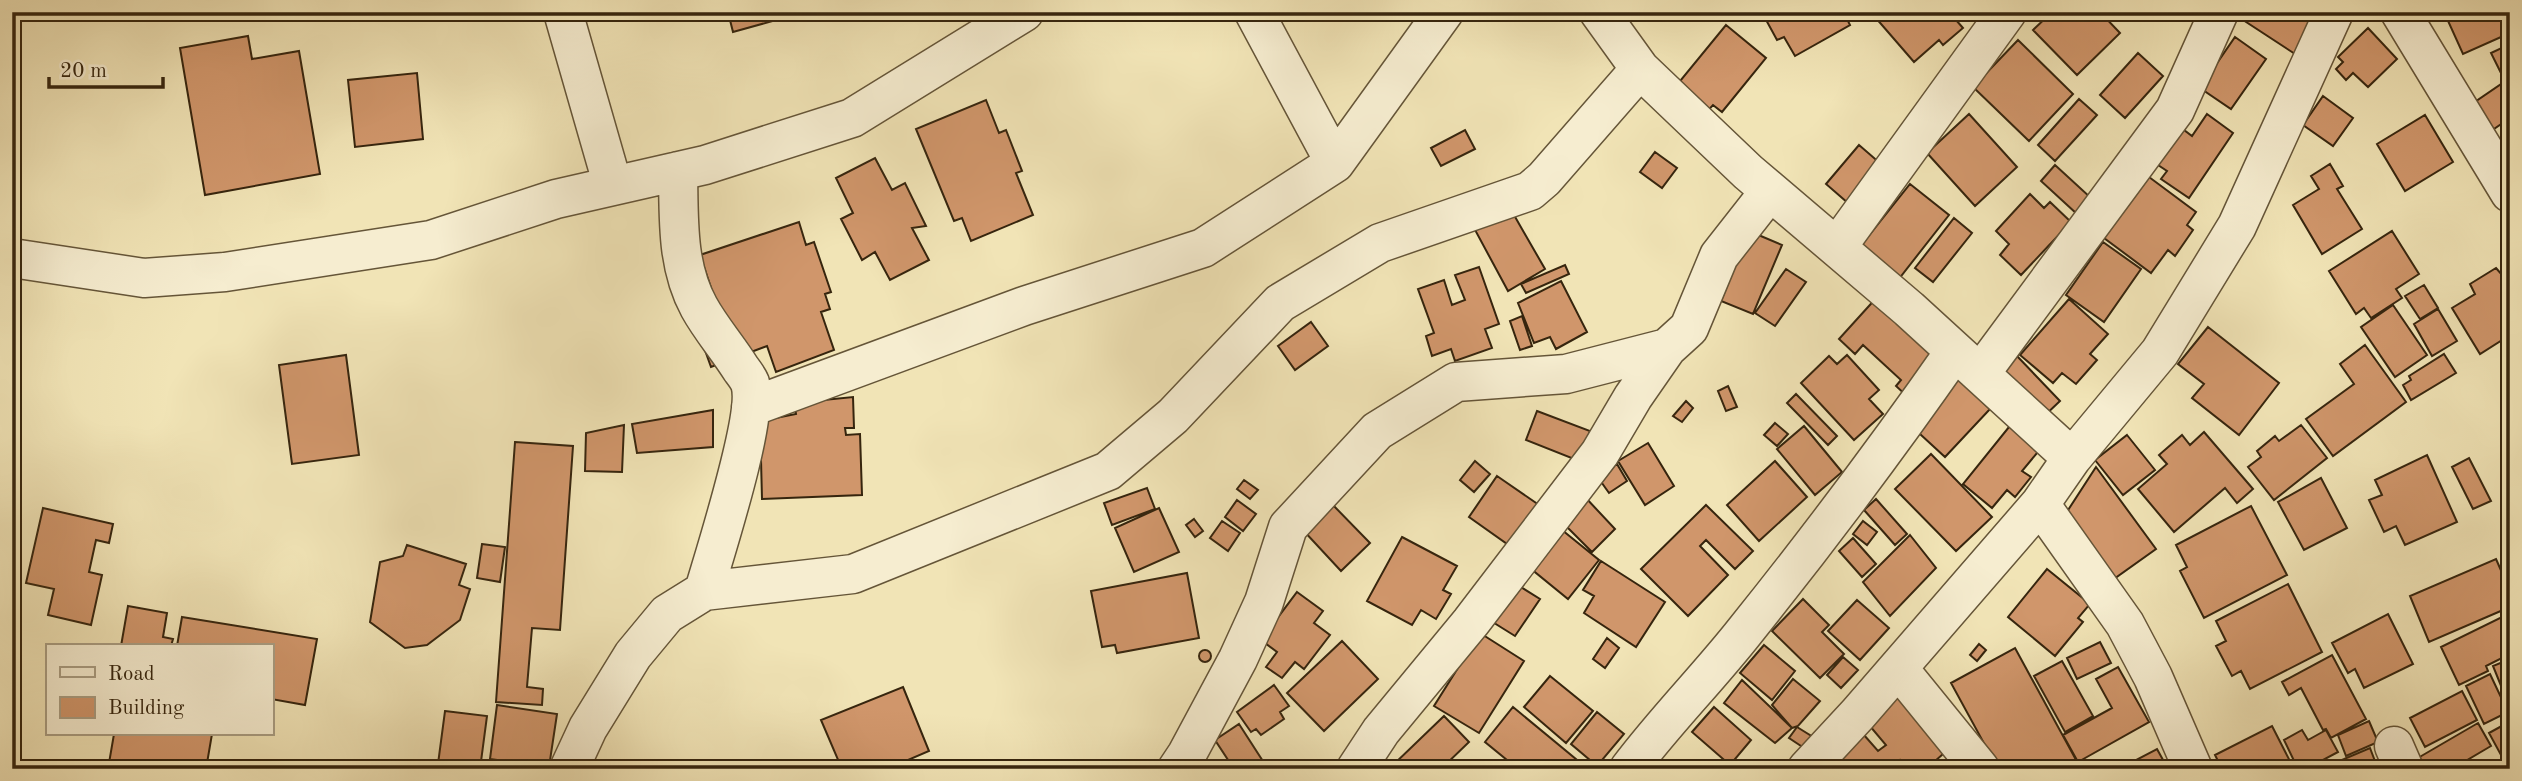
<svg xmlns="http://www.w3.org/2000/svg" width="2522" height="781" font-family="'Old Standard TT',serif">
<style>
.building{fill:#d0966b;stroke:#36250e;stroke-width:2}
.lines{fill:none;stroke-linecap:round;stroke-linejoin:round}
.street-casing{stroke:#655538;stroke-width:41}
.street{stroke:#f6edd0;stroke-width:38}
</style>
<rect width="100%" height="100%" fill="#f1e4b6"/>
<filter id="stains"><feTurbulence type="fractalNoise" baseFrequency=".00286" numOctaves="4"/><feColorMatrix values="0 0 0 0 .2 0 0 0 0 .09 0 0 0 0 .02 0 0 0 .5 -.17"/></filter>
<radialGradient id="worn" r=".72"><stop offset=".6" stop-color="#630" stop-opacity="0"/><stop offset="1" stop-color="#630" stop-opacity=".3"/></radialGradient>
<!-- building -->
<path class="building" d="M728 12H788L787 17 733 32Z
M1771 12H1855L1846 17 1850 25 1795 56 1784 37 1777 40 1765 18 1772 15Z
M1880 12H1949L1963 28 1943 45 1939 40 1914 62 1875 17Z
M2052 12H2100L2120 33 2077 75 2033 30Z
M2240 12H2324L2295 54 2237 16Z
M2444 12H2510V33L2463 54Z
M1726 25 1766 58 1722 112 1713 105 1702 117 1671 92Z
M2368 28 2397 59 2368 87 2353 73 2346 80 2336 69 2343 62 2338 57Z
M248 36 252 59 299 51 320 174 205 195 180 48Z
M2235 37 2266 59 2231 109 2200 88Z
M2018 40 2073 94 2029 141 1973 87Z
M2510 44V68L2501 73 2491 53Z
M2138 53 2163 76 2125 118 2100 95Z
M417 73 423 139 355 147 348 80Z
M2510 78V118L2485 135 2466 108Z
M2323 96 2353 118 2333 146 2303 125Z
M2079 99 2097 115 2055 161 2038 145Z
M986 100 999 133 1006 130 1022 171 1016 173 1033 215 971 241 962 218 954 221 916 129Z
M1969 114 2017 167 1975 206 1927 153Z
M2207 114 2233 133 2189 198 2161 179 2167 171 2155 163 2180 127 2192 136Z
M2425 115 2453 162 2405 191 2377 144Z
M1465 130 1475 149 1441 166 1431 148Z
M1859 145 1881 164 1848 203 1826 184Z
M1655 152 1677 168 1662 188 1640 172Z
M875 158 892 190 905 183 926 226 912 228 929 260 890 280 875 252 862 260 841 219 853 213 836 178Z
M2330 164 2343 186 2337 189 2362 229 2322 254 2293 205 2319 189 2311 176Z
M2055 165 2091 198 2077 214 2041 181Z
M2149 177 2196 212 2187 225 2193 230 2175 256 2168 250 2151 273 2104 238Z
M1910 184 1949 215 1898 280 1859 248Z
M2030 194 2044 208 2050 202 2071 222 2021 275 2000 255 2009 244 1996 231Z
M1510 208 1545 269 1508 291 1474 228Z
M1954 218 1972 233 1933 282 1915 268Z
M799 222 806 245 814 242 831 292 825 294 830 309 821 312 834 350 776 372 767 346 711 367 692 314 713 294 700 255Z
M1749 231 1782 245 1753 314 1721 301Z
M2392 231 2419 274 2396 289 2402 298 2371 318 2364 308 2356 314 2329 271Z
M2103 242 2141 269 2104 322 2066 295Z
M1565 265 1569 274 1526 293 1521 284Z
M1479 267 1499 324 1485 329 1492 348 1455 361 1451 349 1432 356 1426 336 1434 333 1418 289 1444 280 1452 305 1465 300 1455 275Z
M2496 268 2502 275 2510 270V335L2480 354 2452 308 2475 294 2470 284Z
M1786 269 1806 282 1775 326 1755 313Z
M1561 281 1587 332 1556 349 1550 337 1534 343 1518 303Z
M2424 285 2438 308 2420 319 2405 296Z
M1878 296 1945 358 1909 398 1896 386 1901 380 1863 345 1855 354 1839 339Z
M2069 299 2108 334 2090 354 2097 360 2076 384 2062 373 2053 383 2020 355Z
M2393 305 2427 355 2395 377 2361 327Z
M2438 309 2457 341 2432 356 2414 324Z
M1522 316 1532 346 1520 350 1510 321Z
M1311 322 1328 346 1295 370 1278 346Z
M2208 327 2279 383 2239 435 2192 398 2204 384 2178 364Z
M2365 345 2406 402 2333 456 2306 419 2354 384 2340 364Z
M2444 354 2456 373 2411 400 2403 385 2411 380 2409 376Z
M346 355 359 455 292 464 279 365Z
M1847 355 1879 390 1869 399 1883 414 1854 440 1801 383 1829 356 1837 364Z
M2017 356 2060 401 2041 419 1999 374Z
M1953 374 1990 409 1945 457 1908 423Z
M1728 386 1737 407 1726 411 1718 391Z
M1796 394 1837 436 1828 445 1787 403Z
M853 397 854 428H845L846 435 860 434 862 495 762 499 760 421 796 414 794 403Z
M1686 401 1693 408 1682 422 1673 416Z
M713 410V447L637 453 632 424Z
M1537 411 1590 431 1579 461 1526 440Z
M2013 422 2042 447 2022 471 2031 477 2015 497 2007 490 1992 508 1963 484Z
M1775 423 1788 434 1777 446 1764 435Z
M624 425 622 472 585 471 586 433Z
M2301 425 2327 458 2274 500 2248 467 2261 457 2257 451 2275 436 2279 441Z
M1804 426 1842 472 1815 495 1777 449Z
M2204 432 2253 489 2237 503 2225 488 2174 532 2138 489 2167 464 2159 455 2182 435 2190 445Z
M2127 435 2155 470 2123 495 2095 460Z
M515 442 573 446 560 630 532 628 527 687 543 689 542 705 496 702Z
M1648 443 1674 486 1645 505 1618 461Z
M1931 454 1992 517 1956 551 1895 489Z
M2427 455 2457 522 2405 545 2396 526 2384 532 2369 500 2382 495 2375 480Z
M2469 458 2491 501 2473 509 2452 467Z
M1475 461 1490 474 1474 492 1460 480Z
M1775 461 1807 497 1759 541 1727 505Z
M1617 464 1627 481 1609 493 1597 476Z
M2096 467 2156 549 2104 586 2059 524Z
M1497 476 1539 505 1510 546 1469 517Z
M2321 478 2347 528 2304 550 2278 502Z
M1244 480 1258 490 1250 499 1237 489Z
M1147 488 1155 509 1112 525 1104 503Z
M1585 497 1615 529 1592 552 1561 521Z
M1876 499 1907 534 1895 545 1864 510Z
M1237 500 1256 514 1243 531 1225 517Z
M1330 502 1370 543 1341 571 1302 529Z
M1706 505 1753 551 1735 569 1706 540 1700 546 1728 575 1688 616 1641 569Z
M2251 506 2287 575 2204 618 2180 571 2187 567 2176 545Z
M43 508 113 524 109 543 96 540 89 572 102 575 91 625 48 615 54 589 26 583Z
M1159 508 1179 552 1134 572 1115 528Z
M1194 519 1203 531 1195 537 1186 525Z
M1222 521 1240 533 1228 551 1210 538Z
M1863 521 1877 532 1867 545 1853 534Z
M1562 530 1599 560 1568 599 1530 568Z
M1910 535 1936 568 1890 616 1863 582Z
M1402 537 1457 566 1443 590 1451 594 1436 619 1421 610 1412 625 1367 601Z
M1853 538 1876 564 1862 577 1839 551Z
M482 544 505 547 500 582 477 578Z
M407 545 466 564 459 585 470 589 460 620 427 645 405 648 370 622 380 562 403 556Z
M2496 559 2510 591V607L2429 642 2410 596Z
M1601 561 1665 602 1636 647 1584 613 1594 596 1583 590Z
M2047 569 2090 604 2078 618 2083 622 2055 656 2008 617Z
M1187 573 1199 638 1117 653 1115 645 1102 647 1091 591Z
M1516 584 1540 599 1515 636 1491 621Z
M2288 584 2322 652 2250 689 2241 671 2232 676 2216 646 2226 641 2216 621Z
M1297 592 1323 611 1314 623 1330 635 1304 669 1295 662 1282 678 1266 667 1277 652 1261 640Z
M1803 599 1829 625 1822 632 1844 654 1820 678 1772 631Z
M1857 600 1889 628 1860 660 1828 631Z
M128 606 167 613 163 637 173 639 171 646H121Z
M2388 614 2413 664 2364 688 2355 669 2348 673 2332 643Z
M2504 616 2510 627V654L2486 666 2488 671 2459 685 2441 647Z
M182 617 317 639 305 705 271 699V646H177Z
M1480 633 1524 661 1479 733 1434 706Z
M1607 638 1619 648 1605 668 1593 659Z
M1342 641 1378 679 1324 731 1287 693Z
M2100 642 2111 663 2077 679 2067 658Z
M1979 644 1986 650 1977 661 1970 655Z
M1764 645 1795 671 1772 700 1740 673Z
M2015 648 2081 769H1998L1951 683Z
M1199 656a6 6 0 1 1 12 0a6 6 0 1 1-12 0Z
M2332 655 2366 719 2331 738 2326 729 2323 730 2301 688 2289 695 2282 682Z
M1843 657 1858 670 1841 688 1827 675Z
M2510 659V708L2493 666Z
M2062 661 2093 716 2065 732 2034 676Z
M2118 667 2149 722 2078 762 2063 735 2112 708 2096 679Z
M2490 674 2508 712 2484 724 2466 686Z
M1550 676 1593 711 1566 743 1524 707Z
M1793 679 1820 701 1798 726 1792 728 1772 705Z
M1742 680 1792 728 1775 743 1724 703Z
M1274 685 1289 706 1280 712 1284 719 1261 735 1256 729 1251 732 1237 712Z
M903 687 929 751 887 769H842L821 720Z
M1898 688 1951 747 1926 769H1907L1900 760 1890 769H1849L1839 758 1864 735 1878 751 1886 745 1864 719Z
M2462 691 2477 720 2425 747 2410 718Z
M497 705 557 714 549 767 490 759Z
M1513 707 1588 769H1518L1485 742Z
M1714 707 1751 740 1730 765 1692 732Z
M445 711 487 716 480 769H424V763L438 764Z
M1597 712 1624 734 1597 766 1571 744Z
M1444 716 1469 742 1441 769H1392L1391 767Z
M2369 721 2378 742 2346 756 2338 735Z
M2509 722 2510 751 2501 755 2489 733Z
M2478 723 2491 746 2452 769H2415L2411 762Z
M1239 724 1268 769H1234L1215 740Z
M2272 726 2294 769H2222L2215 755Z
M1797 727 1813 737 1804 748 1789 738Z
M2302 730 2308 740 2326 730 2338 752 2306 769H2298L2284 740Z
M114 734H212L206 769H108Z
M2370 748 2378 769H2332L2330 765Z
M2157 749 2168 769H2119Z"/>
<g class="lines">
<defs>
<path id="street" d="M563 12 613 186
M1254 12 1335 163
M1599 12 1640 69 1748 172 1909 309 2072 458
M2400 12 2510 193
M678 171C679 217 676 265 699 307 711 329 728 348 741 369 744 373 748 378 750 383 760 414 715 553 704 591
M1837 247 2007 12
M12 258 144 278 225 272 431 240 556 199 705 165 852 118 1024 12
M1980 374 2175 110 2219 12
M751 407 1024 306 1203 248 1335 163 1444 12
M2040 504 2125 624 2153 677 2193 769
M1898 668 1980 769
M2394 746 2404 769
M569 769 588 728 633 655 667 614 704 591 853 574 1108 471 1173 416 1280 303 1380 243 1530 191 1544 179 1640 69
M1177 769 1187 754 1238 659 1264 602 1288 527 1377 431 1456 382 1566 374 1667 348
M1356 769 1381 731 1471 622 1600 453 1633 397 1667 348 1689 328 1719 256 1770 191
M1629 769C1665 721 1708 678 1745 631 1818 540 1888 447 1955 351
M1807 769 1858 714 2040 504 2072 458 2160 352 2237 226 2334 12"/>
</defs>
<!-- street casing -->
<use href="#street" class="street-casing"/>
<!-- street -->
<use href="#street" class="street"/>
</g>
<!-- margin -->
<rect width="2522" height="781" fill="none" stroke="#f1e4b6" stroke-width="42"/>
<rect x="14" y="14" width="2494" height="753" fill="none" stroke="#36250e" stroke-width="3.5"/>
<rect x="21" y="21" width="2480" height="739" fill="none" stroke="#36250e" stroke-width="2"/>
<!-- legend -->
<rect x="46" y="644" width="228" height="91" fill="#f6edd0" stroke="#a99d82" stroke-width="2"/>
<rect x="60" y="667" width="35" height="10" fill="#f6edd0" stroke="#a99d82" stroke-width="2"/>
<text x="108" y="680" font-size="21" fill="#36250e">Road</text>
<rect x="60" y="697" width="35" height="21" fill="#d0966b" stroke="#a99d82" stroke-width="2"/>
<text x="108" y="714" font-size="21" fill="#36250e">Building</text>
<!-- scale -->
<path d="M49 77v10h114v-10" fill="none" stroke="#36250e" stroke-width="3.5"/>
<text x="60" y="77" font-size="21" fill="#36250e" stroke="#f6edd0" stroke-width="5" paint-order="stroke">20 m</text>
<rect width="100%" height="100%" filter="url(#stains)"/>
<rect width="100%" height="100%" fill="url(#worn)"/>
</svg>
